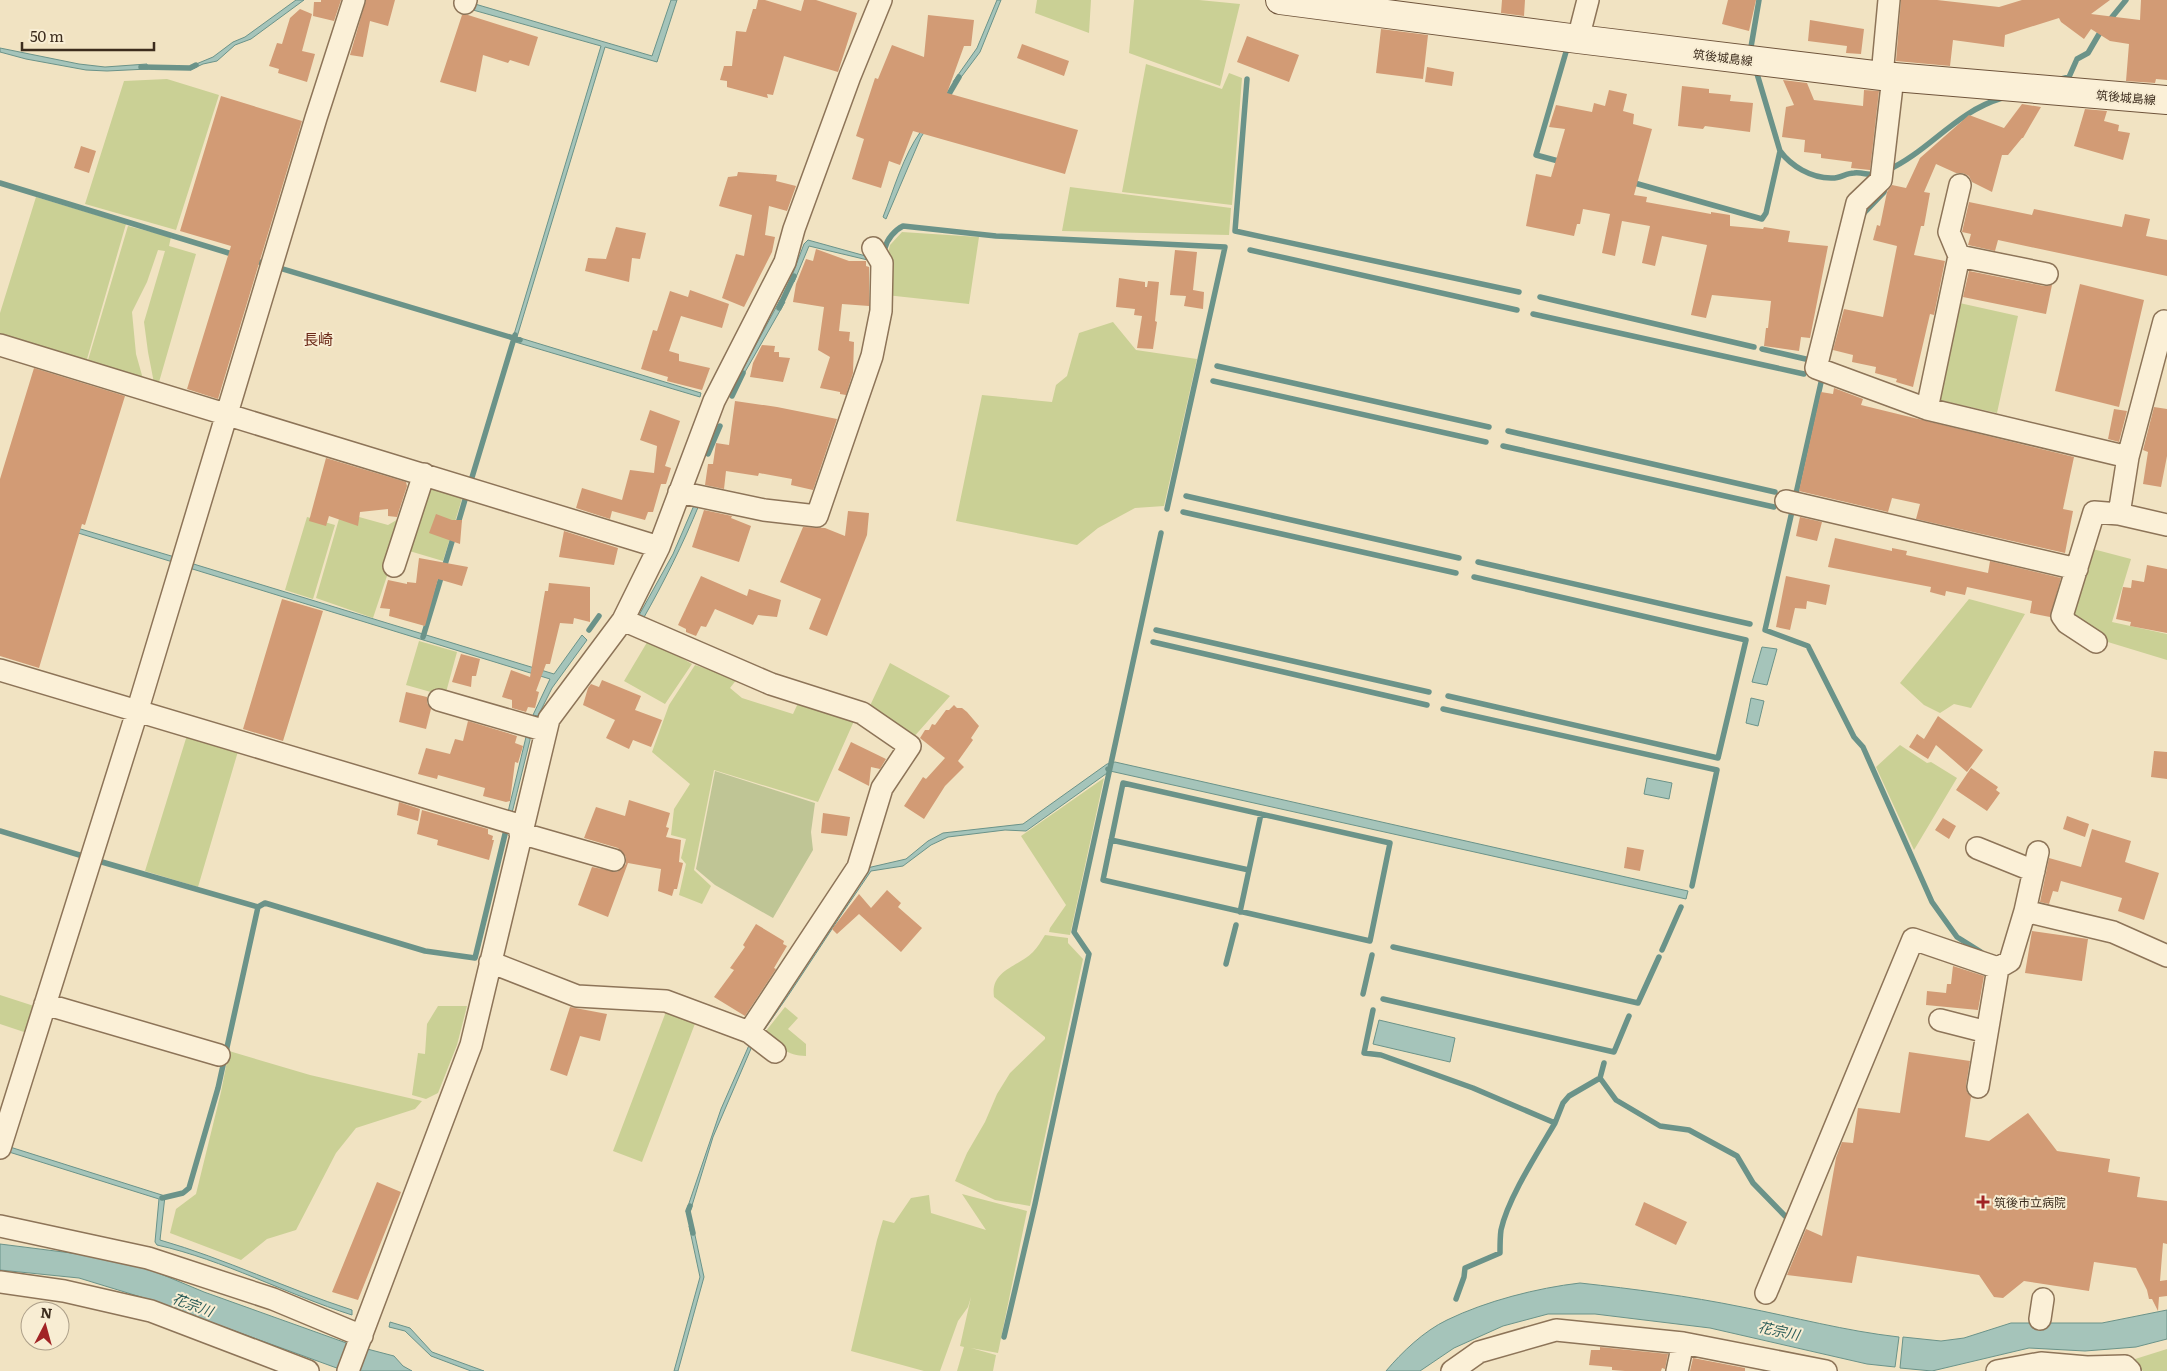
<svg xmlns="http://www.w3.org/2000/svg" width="2167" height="1371" font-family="Literata,'Noto Sans JP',serif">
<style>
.green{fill:#cad095}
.cemetery{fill:#bfc595}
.water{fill:#a5c4ba;stroke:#6b9389}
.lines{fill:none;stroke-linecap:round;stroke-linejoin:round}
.stream{stroke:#6b9389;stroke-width:5.5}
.building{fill:#d29b75}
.street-casing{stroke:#8d7458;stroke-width:24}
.secondary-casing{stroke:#6f543b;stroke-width:30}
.street{stroke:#fbf0d7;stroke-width:21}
.secondary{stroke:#fbf0d7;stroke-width:28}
.poi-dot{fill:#a12325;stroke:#f8edd3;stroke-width:2}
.labels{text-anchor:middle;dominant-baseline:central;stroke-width:4;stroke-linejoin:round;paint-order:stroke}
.street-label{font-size:12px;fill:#3c2c1d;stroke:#f8edd3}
.poi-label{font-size:12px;fill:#3c2c1d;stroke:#f8edd3;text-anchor:start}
.water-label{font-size:14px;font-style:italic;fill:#2b5d59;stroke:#f8edd3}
.quarter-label{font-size:15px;fill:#6c2a19;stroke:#f8edd3}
</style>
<rect width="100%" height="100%" fill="#f1e3c2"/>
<!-- green -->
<path class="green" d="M1037 0H1091L1089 33 1035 13Z
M1134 0H1199L1240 4 1220 86 1129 53Z
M1146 64 1222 89 1229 73 1242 78 1232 205 1122 192Z
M167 79 219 95 176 230 85 204 124 81Z
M1070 187 1231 208 1229 235 1062 231Z
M36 197 126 224 85 366 0 341V313Z
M128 226 171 237 169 246 196 254 157 389 154 383 148 352 144 322 165 251 158 250 147 282 132 312 136 354 145 386 86 367Z
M902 232 979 237 969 304 886 295 887 256 890 245Z
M1955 302 2018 316 1997 413 1934 399Z
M1113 322 1136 350 1197 359 1164 506 1135 508 1098 528 1077 545 956 521 982 395 1052 402 1056 385 1067 376 1079 333Z
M420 477 373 618 316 598 341 512 388 525 400 518Z
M428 481 464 492 443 561 406 550Z
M307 517 335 525 313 599 285 590Z
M2089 548 2131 559 2112 622 2167 634V660L2098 639 2067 617Z
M1969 599 2025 614 1971 708 1954 704 1940 713 1924 705 1900 683Z
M649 639 692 664 665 704 624 681Z
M419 641 457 652 445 696 406 685Z
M890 663 950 696 912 739 868 710Z
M695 665 737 679 730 688 742 698 793 714 799 701 854 721 818 802 714 770 694 870 711 886 702 904 679 895 686 864 681 858 686 839 671 835 674 809 690 784 652 752 669 705Z
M188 732 239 748 198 887 145 871Z
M1900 745 1927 763 1931 762 1957 778 1914 850 1876 767Z
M1104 778 1070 935 1049 932 1050 928 1066 905 1021 836Z
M1045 935 1068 938V943L1083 959 1030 1206 995 1200 955 1181 967 1153 985 1122 997 1094 1010 1073 1045 1039V1037L994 997C990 970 1018 967 1033 952 1038 947 1041 941 1045 935Z
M0 995 34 1006 33 1035 0 1024Z
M438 1006H467L457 1045 438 1093 426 1099 412 1095 418 1053 425 1054 427 1024Z
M785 1007 798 1018 788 1029 806 1044V1056C788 1056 776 1045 762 1036Z
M667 1009 696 1021 642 1162 613 1151Z
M229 1051 310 1075 422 1101 415 1109 356 1128 336 1153 296 1230 267 1239 241 1260 170 1233 176 1209 196 1194 221 1092Z
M962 1194 1027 1211 998 1353 971 1348 996 1355 993 1371H957L964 1347 960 1346 971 1297 968 1307 958 1321 940 1371H924L851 1351 877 1240 883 1220 894 1223 911 1198 929 1195 931 1213 986 1230Z
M2167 1349V1371H2143L2132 1360Z"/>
<!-- cemetery -->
<path class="cemetery" d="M715 771 815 803 811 832 813 850 773 918 715 885 696 869Z"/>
<!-- water -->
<path class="water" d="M296 0H304L251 39 235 45 217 61 203 64 190 70 189 67 213 57 233 42 245 37Z
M671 0H677L657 62 605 47 517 337 701 393 700 397 512 341 601 46 473 10 475 4 652 56Z
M997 0H1001L980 52 956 84 953 82 977 48Z
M0 48 79 64 105 67 147 64 148 69 107 71 86 70 26 59 0 52Z
M946 101 921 137 886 219 883 217C894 189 903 156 921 131 928 120 938 111 946 101Z
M808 240 873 258 872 261 809 246 794 282 790 281 804 244Z
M780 300 785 302 741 379 738 378Z
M695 503 699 505C683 544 664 582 643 619L638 617 673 554Z
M0 505 178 558 176 563 0 509Z
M187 562 554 674 582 635 587 640 552 688 538 716 533 715 550 679 186 567Z
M1762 647 1777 649 1767 685 1752 682Z
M1751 698 1764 701 1758 726 1746 723Z
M526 737 530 738V740L512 813 508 812Z
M1115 762 1688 891 1686 899 1110 771 1026 831 1005 830 948 837 931 845 903 866 871 871C833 925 799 982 760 1036L758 1033 867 868 906 859 928 841 943 833 1023 824 1107 764Z
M1647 778 1672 783 1669 799 1644 794Z
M1379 1020 1455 1038 1450 1062 1373 1044Z
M750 1043 753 1044 713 1137 690 1212H686L721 1109Z
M10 1147 165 1196 160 1240C226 1259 287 1289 352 1310V1315C286 1294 224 1260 157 1245L155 1242 159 1199 9 1152Z
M689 1226H693L704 1277 678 1371H674L700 1277Z
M0 1244 79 1254 144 1267 204 1292 352 1345 394 1356 403 1366 412 1371H345L141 1297 79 1278 0 1270Z
M1580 1283C1634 1289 1688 1296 1742 1307 1794 1317 1845 1331 1899 1337L1895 1367 1867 1364 1710 1328 1595 1314H1548L1503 1326 1454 1348 1420 1371H1386C1402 1352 1424 1331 1447 1320 1486 1301 1537 1288 1580 1283Z
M2167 1310V1339L2136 1347 2085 1351 2029 1348 1932 1371 1900 1368 1903 1337 1941 1341 1964 1338 2011 1323H2102Z
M390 1322 410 1328 432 1352 484 1371H471L431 1356 405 1331 389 1327Z"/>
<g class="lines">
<!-- stream -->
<path class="stream" d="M2108 22 2126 0
M1752 53 1751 47 1759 0
M141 67 190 68 196 65
M1755 67 1780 151C1791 166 1811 178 1831 178 1839 179 1846 173 1854 173 1863 172 1869 176 1878 174
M1247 79 1235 231 1519 292
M2061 79 2069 77 2077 59 2088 53 2102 29
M946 99 959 77
M1562 162 1536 155 1568 45
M1886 171C1930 151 1955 112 2002 98
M1631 182 1762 219 1766 213 1780 151
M0 183 235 255
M1862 215 1884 192 1885 186
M1250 250 1517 310
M880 252 885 248C887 239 895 230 903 226L996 236 1225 247 1167 509
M253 260 520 340
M1540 297 1754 347
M779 308 794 276
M1533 314 1804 374
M1762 349 1810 360
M1217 366 1489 427
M1213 381 1486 442
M732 396 743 373
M1508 431 1775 492
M1503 446 1774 507
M708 454 720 426
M470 484 515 335
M1186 496 1459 558
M1795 498 1822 378
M1793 507 1765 630 1808 646 1854 737 1863 747 1932 902 1957 937 1981 952
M1183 512 1456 573
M457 527 467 493
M1478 562 1750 624
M589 630 599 616
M1156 630 1429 692
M423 637 454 535
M1153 642 1427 705
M1448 696 1718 758 1746 640 1474 577
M1443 709 1717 770 1692 886
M1108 769 1110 768 1161 533
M1123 783 1390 843 1370 941 1103 880Z
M0 831 86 857
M1111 840 1249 870 1261 814
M95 860 258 907 265 903 425 951 475 958 506 830
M1240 912 1249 870
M1393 947 1638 1003 1659 957
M1662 950 1681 907
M1226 964 1236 925
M1363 994 1372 955
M1383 999 1614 1052 1629 1016
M1373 1010 1364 1053 1381 1055 1473 1088 1555 1123C1538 1152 1508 1198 1501 1230 1500 1237 1500 1245 1500 1253L1465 1268 1464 1277 1456 1299
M1600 1078 1616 1100 1660 1126 1689 1130 1737 1156 1753 1183 1788 1219 1786 1223
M1555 1123 1563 1103 1569 1096 1600 1078 1604 1063
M162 1198 183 1193 189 1188 218 1088 258 907
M690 1206 688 1211 693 1233
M1004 1337 1035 1204 1089 954 1074 932 1110 768"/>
</g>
<!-- building -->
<path class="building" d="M321 0H341L334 21 313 16 314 2H321Z
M366 0H395L388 26 370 21 363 57 350 55Z
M758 0H765L801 11 804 0H816L857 13 838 72 784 56 773 95 767 94 768 98 727 87V81L720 80 724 66H732L736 31 746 32 753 9H756Z
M1502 0H1525L1524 16 1501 13Z
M1728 0H1756L1749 31 1722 24Z
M1901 0H1937L1999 7 2022 0H2110L2091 14 2140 20 2141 0H2167V80L2156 79 2155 83 2126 81 2129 44 2110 41 2091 29 2084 39 2061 22 2059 18 2005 35 2004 47 1953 40 1950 66 1896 61Z
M300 9 312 14 302 51 315 54 307 82 278 73 279 69 269 66 277 43 282 44 290 18Z
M462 15H468L538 37 529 66 510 60 508 63 483 55 476 92 440 82Z
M928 15 974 20 971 46H964L947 93 1078 130 1065 174 913 131 900 165 889 161 881 188 852 179 864 139 856 136 875 78 878 79 892 45 924 57Z
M1810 20 1864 29 1861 54 1846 53 1847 46 1808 41Z
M1381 29 1428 35 1423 79 1376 73Z
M1247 36 1299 55 1289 82 1237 62Z
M1022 44 1069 61 1064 76 1017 58Z
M1427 67 1454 72 1452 86 1425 82Z
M1783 80 1807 83 1814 100 1863 106 1864 90 1879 91 1870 170 1851 168 1852 162 1821 158V154L1804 152 1805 140 1782 137 1786 107 1794 105Z
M1682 86 1709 89V93L1731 95 1730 101 1753 103 1750 132 1705 126 1703 129 1678 126Z
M1609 90 1627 94 1623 111 1634 114 1633 124 1652 129 1634 195 1647 197 1646 202 1711 214V212L1730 215V226L1763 229 1764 227 1790 231 1788 242 1828 246 1810 338 1801 337 1799 351 1764 346 1766 328H1768L1771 301 1712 295 1706 318 1691 315 1707 245 1662 236 1655 266 1642 263 1650 226 1622 221 1615 256 1602 253 1610 214 1583 209 1580 224H1577L1574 236 1526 226 1536 174 1551 177 1565 129 1549 127 1556 105 1592 112 1594 103 1605 106Z
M221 96 302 121 218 399 187 389 231 246 180 231Z
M2022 104 2041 107 2023 138H2022L2008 155H2002L1992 192 1972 182 1969 176 1963 173H1956L1936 164 1924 192 1930 193 1924 226H1921L1914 255 1945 261 1934 315 1930 314 1913 387 1896 382 1897 379 1875 373 1876 367 1852 362 1853 355 1833 350 1844 309 1883 317 1897 246 1873 240 1877 225 1880 226 1887 192 1892 185 1906 188 1920 158 1969 115 2004 128Z
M2085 109 2107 111 2104 121 2119 125 2118 131 2130 133 2123 160 2074 146Z
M81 146 96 151 89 173 74 168Z
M738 172 777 175 776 181 796 186 787 211 769 206 765 235 775 237 772 252 744 307 722 298 736 254 744 256 752 215 719 206 728 177 737 176Z
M1969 202 2032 215 2034 209 2122 227 2125 214 2150 219 2146 236 2167 240V276L1998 240 1995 251 1968 245 1971 234 1962 232Z
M616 227 646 233 640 259 632 258 629 282 585 271 588 258 606 259Z
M816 249 849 261H866V266L869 267V306L842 304 839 331 850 332 849 341 854 342 853 373 846 395 840 394V392L820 388 830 357 818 350 824 307 793 302 796 284 806 259 813 261Z
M1175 250 1197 252 1193 290 1204 292 1203 309 1184 306 1186 296 1170 295Z
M1969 271 2044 286 2052 285 2046 314 1963 297Z
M1119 278 1145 282V287H1147L1148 281 1159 282 1155 321 1157 322 1153 349 1137 348 1142 316 1134 315 1135 309 1116 307Z
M2080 284 2144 300 2119 407 2055 391Z
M690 290 729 304 722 328 681 316 669 351 679 354V361L710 368 702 390 667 381 668 377 641 369 653 330 657 331 670 291 688 297Z
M762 345 775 346 774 352H779V357L790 358 783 382 750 377 753 363Z
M34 368 125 396 85 525 82 524 39 668 0 656V479Z
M1834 388 1863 399 1861 405 2074 457 2063 509 2073 511 2065 553 1916 519 1920 504 1892 498 1888 512 1799 491 1821 392 1833 394Z
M735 401 777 407 837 419 813 490 791 485 792 479 759 473 758 476 726 471 724 489 705 485 708 464H713L716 443 729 445Z
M2154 407 2167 409V456L2161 487 2143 484 2148 452 2143 450Z
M2114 409 2127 411 2119 442 2108 439Z
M650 410 680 421 665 466 671 468 666 484H661L653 512H648L645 520 612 511 610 519 576 508 582 488 622 500 630 470 654 473 657 446 640 440Z
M326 458 406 482 407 486 397 517 388 516V509L360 512 358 526 329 516 326 526 309 521Z
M704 510 732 516 731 518 751 526 739 562 692 547Z
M848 511 869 513 867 535 827 636 809 629 821 599 780 582 803 527 825 528 845 536Z
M436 514 452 520H462L460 544 429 533Z
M1800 517 1822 522 1817 541 1796 536Z
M564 531 618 548 614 565 559 557Z
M1835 538 1892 551V548L1907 551 1906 555 1988 573 1990 561 2061 578 2050 617 2030 613 2032 601 1967 587 1965 595 1946 591 1945 596 1930 592 1931 587 1828 567Z
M419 558 468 567 462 586 438 579 425 626 389 616 390 609 380 608 388 580 407 584V582L416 583Z
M2147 565 2167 569V633L2130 626 2131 622 2116 619 2123 587 2131 588 2132 580 2144 582Z
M701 576 747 596 749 589 781 600 777 617 758 615 753 625 715 609 706 627 701 626 696 636 686 632V629L678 625Z
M1786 576 1830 585 1826 605 1807 601 1806 609 1795 608 1790 630 1776 627Z
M549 583 590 587V622L574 618 573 624 560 623 550 664H546L536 691 539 692 535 708 528 707 526 712 512 708V700L502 697 511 670 530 677 545 591H548Z
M282 599 323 611 283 741 243 729Z
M461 654 480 659 476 676H472L471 687 452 682Z
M602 680 641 696 635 710 662 720 651 747 633 740 629 749 606 738 615 720 583 705 588 688 591 684 599 687Z
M406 692 427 697V703L431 709 426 729 399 722Z
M954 705 957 708H962L967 712 979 726 971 738 973 740 958 761 964 767 945 786 924 819 904 806 923 777 926 779 945 758 920 738 925 730H929L932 724 935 725 946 710H949Z
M1938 716 1983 750 1967 772 1936 745 1928 759 1909 747 1917 734 1924 739Z
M468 721 517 736 515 743 523 746 518 763 515 762 510 801 506 802 483 796 485 788 438 775 437 779 418 774 426 748 450 754 455 739 463 741Z
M851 742 886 759 880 769 871 767 869 786 838 770Z
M2154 751 2167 752V779L2151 777Z
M1971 768 1998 787 1996 790 2000 793 1987 811 1956 790Z
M629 800 670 813 666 827 669 828 666 837 681 840 679 862 683 863 677 889H674L672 896 658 891 661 869 628 863 608 917 578 905 592 867 617 872 626 864V857L618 848 584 838 596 807 625 816Z
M399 802 420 809 418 821 397 815Z
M422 810 488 829V834L493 836 492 840H494L489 860 437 845 438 840 417 834Z
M823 813 850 817 847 836 821 833Z
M2067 816 2089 824 2085 837 2063 829Z
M1943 818 1956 826 1949 839 1935 830Z
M2092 829 2131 841 2125 862 2159 873 2144 920 2118 911 2122 898 2061 881 2058 892 2053 891 2049 904 2040 902 2049 858 2081 867Z
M1627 847 1644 850 1640 871 1624 868Z
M887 890 901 903 898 907 922 928 901 952 859 914 837 934 832 929 859 894 871 908Z
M756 924 784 941 783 944 787 946 774 968 776 969 745 1016 714 997 734 970 730 968 745 947 743 945Z
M2032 931 2088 939 2082 981 2025 973Z
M1953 966 1984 976 1978 1010 1926 1005 1927 991 1946 993 1947 984H1951Z
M570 1007 607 1014 600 1041 580 1036 567 1076 550 1070Z
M1909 1052 1970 1061 1966 1085 1967 1092 1971 1097 1965 1137 1989 1141 2028 1113 2057 1151 2110 1159 2108 1172 2140 1177 2137 1197 2167 1201V1244L2163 1243 2160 1281 2167 1280V1296L2159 1297 2158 1311 2152 1299H2149L2147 1290 2136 1268 2094 1262 2089 1291 2024 1281 2003 1298 1994 1297 1979 1275 1857 1256 1852 1283 1787 1275 1806 1229 1822 1236 1836 1158 1842 1142 1853 1143 1858 1108 1900 1113Z
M377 1182 401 1192 358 1300 332 1292Z
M1644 1202 1687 1222 1676 1245 1635 1225Z
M1600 1347 1668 1354 1665 1369 1662 1368 1661 1371H1625L1612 1370V1367L1589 1365 1591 1350H1600Z
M1693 1358 1745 1368V1371H1690Z"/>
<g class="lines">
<defs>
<path id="street" d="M465 3 466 0
M1578 39 1588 0
M1882 76 1889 0
M1893 77 1881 180 1857 203 1816 368 1927 409 2128 457 2119 514
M1959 256 2047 274
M0 345 659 547
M1927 409 1959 256 1949 232 1960 185
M2128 457 2164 321
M679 492 764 510 817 516 872 356 881 311 882 263 873 248
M1786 501 2077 569
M394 566 424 474
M623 620 771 684 862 713 910 746 882 788 858 867 749 1032
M2096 642 2067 623 2062 616 2094 512 2119 514 2167 525
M0 670 522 826
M439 700 546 731
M520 833 614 860
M1977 848 2034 871
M2038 852 2025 911 2113 932 2167 956
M490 962 577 996 666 1001 749 1032 775 1052
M45 1004 219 1055
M1940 1020 1987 1032
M1978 1087 1998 968 2010 961 2025 911
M0 1148 137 712 316 118 354 0
M0 1226 148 1258 273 1299 362 1336
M0 1282 64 1291 151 1311 308 1371
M1766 1293 1913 939 1998 968
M2040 1319 2043 1299
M348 1371 471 1045 549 719 623 620 659 547 714 401 785 262 794 229 850 76 881 0
M1452 1371 1479 1352 1556 1330 1683 1343 1826 1371
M1677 1371 1683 1343
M1997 1371 2041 1363 2087 1367 2125 1366 2130 1371"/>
<path id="secondary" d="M1280 0 1578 39 1882 76 2167 100"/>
</defs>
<!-- street casing -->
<use href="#street" class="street-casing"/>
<!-- secondary casing -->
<use href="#secondary" class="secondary-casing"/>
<!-- street -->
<use href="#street" class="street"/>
<!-- secondary -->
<use href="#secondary" class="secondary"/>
</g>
<!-- markers -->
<path class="poi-dot" d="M1980.5 1194.5h5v5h5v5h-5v5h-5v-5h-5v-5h5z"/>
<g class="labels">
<!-- street labels -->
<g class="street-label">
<text transform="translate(1723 57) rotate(7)">筑後城島線</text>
<text transform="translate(2126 97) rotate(5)">筑後城島線</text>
</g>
<!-- poi labels -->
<g class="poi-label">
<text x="1994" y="1202">筑後市立病院</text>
</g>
<!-- water labels -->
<g class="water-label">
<text transform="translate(193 1304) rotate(20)">花宗川</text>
<text transform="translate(1779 1330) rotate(12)">花宗川</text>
</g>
<!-- quarter labels -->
<g class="quarter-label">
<text x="318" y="338">長崎</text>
</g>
</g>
<!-- north arrow -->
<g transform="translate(45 1326) rotate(6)"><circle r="24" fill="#f8edd3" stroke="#ada08a"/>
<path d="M0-4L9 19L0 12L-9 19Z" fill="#a12325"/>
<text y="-8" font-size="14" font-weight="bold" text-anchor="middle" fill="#3c2c1d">N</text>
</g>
<!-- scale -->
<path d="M22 42v8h132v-8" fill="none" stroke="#3c2c1d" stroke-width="2.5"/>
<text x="30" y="42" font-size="15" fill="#3c2c1d" stroke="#f8edd3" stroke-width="4" paint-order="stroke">50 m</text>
</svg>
